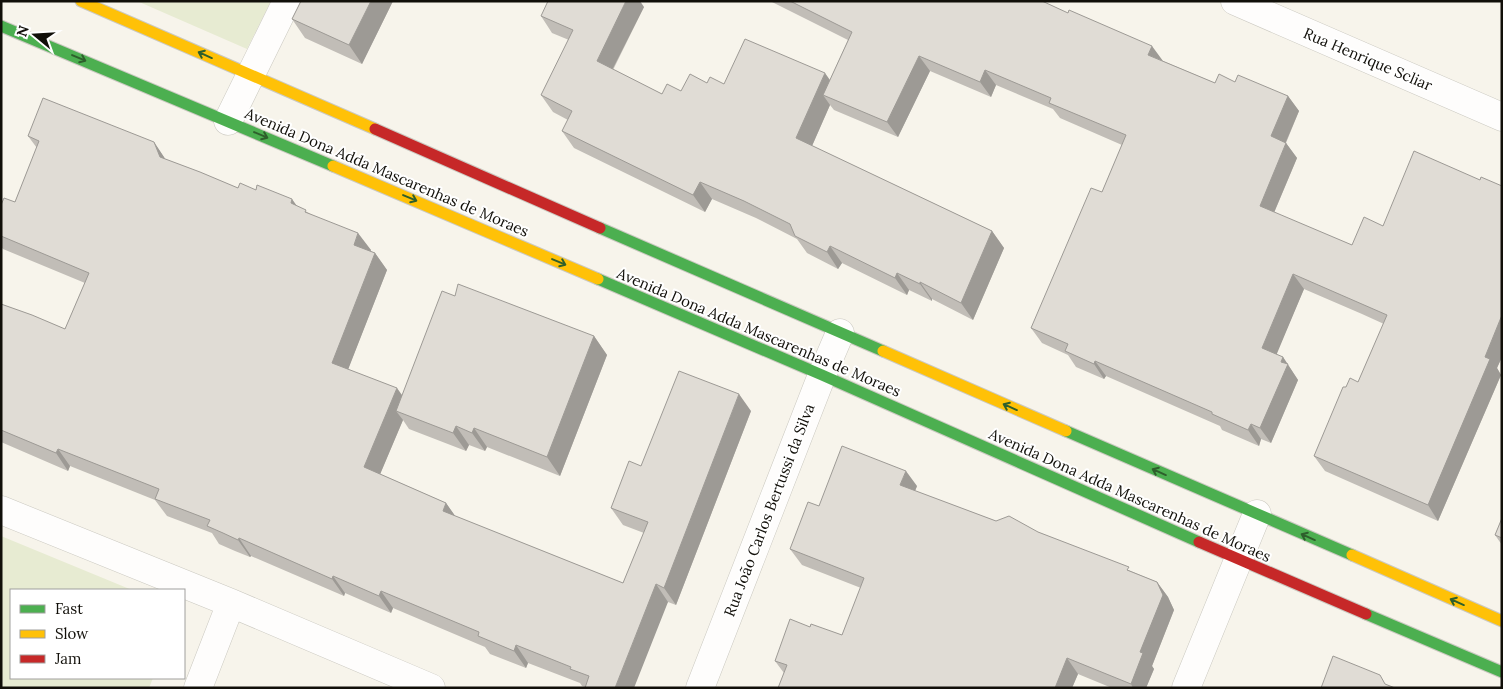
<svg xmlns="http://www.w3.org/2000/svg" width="1503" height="689" font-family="Lora,serif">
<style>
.green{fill:#e7ebd2}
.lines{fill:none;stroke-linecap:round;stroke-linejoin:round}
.street-casing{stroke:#cbc9c1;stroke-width:29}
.fast-casing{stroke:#cbc9c1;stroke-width:13}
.slow-casing{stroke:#cbc9c1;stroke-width:13}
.jam-casing{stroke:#cbc9c1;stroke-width:13}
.street{stroke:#fefdfc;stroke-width:28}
.fast{stroke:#4caf50;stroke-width:11}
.slow{stroke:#ffc107;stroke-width:11}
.jam{stroke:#c62828;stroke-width:11}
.wall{fill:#c1bdb7}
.shaded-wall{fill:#9d9a95}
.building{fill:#e0dcd5;stroke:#9d9a95}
.oneway{stroke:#2e5f2c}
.labels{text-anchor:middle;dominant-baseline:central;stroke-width:4;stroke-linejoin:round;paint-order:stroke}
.street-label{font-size:15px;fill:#110f09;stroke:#fff}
</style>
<rect width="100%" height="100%" fill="#f7f4eb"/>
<!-- green -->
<path class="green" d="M137 1H271L247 49Z
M1 536 132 590H11V678H153L149 688H1Z"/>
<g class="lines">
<defs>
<path id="street" d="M1235 1 1502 117
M228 121 287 1
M1 510 231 603 431 688
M198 688 231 603
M700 688 822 375 840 333
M1186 688 1257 514"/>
<path id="fast" d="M1 26 333 166
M600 228 883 351
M598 279 822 375 1199 542
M1066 431 1352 555
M1366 614 1502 672"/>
<path id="slow" d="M81 1 375 129
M333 166 598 279
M883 351 1066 431
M1352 555 1502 621"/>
<path id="jam" d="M375 129 600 228
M1199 542 1366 614"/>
</defs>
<!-- street casing -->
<use href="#street" class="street-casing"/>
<!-- fast casing -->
<use href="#fast" class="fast-casing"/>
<!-- slow casing -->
<use href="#slow" class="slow-casing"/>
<!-- jam casing -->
<use href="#jam" class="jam-casing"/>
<!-- street -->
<use href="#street" class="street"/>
<!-- fast -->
<use href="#fast" class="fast"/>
<!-- slow -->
<use href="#slow" class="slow"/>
<!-- jam -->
<use href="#jam" class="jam"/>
</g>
<!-- wall -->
<path class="wall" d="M301 1H393L362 64 305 38 292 19Z
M770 1H1042L1163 61 1215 83 1235 82 1288 96 1299 111 1286 143 1297 158 1274 213 1352 245 1383 226 1480 180 1502 186V357L1497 368 1501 375 1438 521 1325 471 1314 456 1346 387 1358 382 1384 324 1362 314 1304 289 1276 354 1283 357 1298 380 1271 443 1261 439 1259 446 1222 430 1220 426 1106 376 1104 379 1076 367 1068 355 1042 343 1031 328 1102 192 1122 145 1060 118 1053 109 996 85 991 97 930 71 898 137 834 110 830 105 812 146 992 231 1004 248 973 320 932 299V301L909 290 907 295 842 263 838 269 807 253 797 239 756 218 712 199 705 212 574 148 562 131 568 120 553 112 541 95 569 40 552 33 541 16 644 7 613 70 662 94 681 91 707 83 724 84 830 80 848 40Z
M28 136 154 142 165 159 238 188 297 206 371 250 370 251 375 253 387 270 348 369 402 395 455 296 594 336 607 355 560 476 487 447 485 451 469 445 466 451 409 429 403 420 380 474 446 503 455 516 623 583 644 533 623 525 611 508 641 466 751 411 676 605 668 602 585 687 582 686 580 683 528 663 526 668 490 654 485 647 393 608 391 613 345 593 344 596 251 556 250 557 235 551 219 544 212 533 167 516 155 500 70 466 68 471 1 442V304L65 329 85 283 3 249 1 247V205L15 202 37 148Z
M917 486 915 491 996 521 1038 532 1133 572 1157 582 1168 597 1174 610 1152 666 1154 669 1146 688H1112L1078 674 1072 688H778L784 673 775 661 810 627 842 635 861 588 802 565 790 549 819 506Z
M1502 518V545L1495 535Z"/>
<!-- shaded-wall -->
<path class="shaded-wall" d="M371 1H393L362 64 349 45Z
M626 1H640L644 7 608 78 597 61Z
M1152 46 1163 61 1148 55Z
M919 56 930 71 898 137 887 122Z
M985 70 996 85 991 97 980 82Z
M825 73 837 90 823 95 830 105 808 155 796 138Z
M1288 96 1299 111 1282 151 1271 136Z
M154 142 166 160 160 157Z
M1286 143 1297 158 1270 222 1260 206Z
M700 182 712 199 705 212 693 195Z
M292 199 304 216 291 203Z
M992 231 1004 248 973 320 961 303Z
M358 233 371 250 366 262 354 245Z
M830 246 842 263 838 269 827 252Z
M375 253 387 270 344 380 332 363Z
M897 273 909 290 907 295 895 278Z
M1293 274 1304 289 1273 363 1262 348Z
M920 282 932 299V301L920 284Z
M1502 315V357L1497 368 1501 375 1438 521 1428 505 1485 357Z
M594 336 607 355 560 476 547 457Z
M1283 357 1298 380 1271 443 1260 428Z
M1095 361 1106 376 1104 379 1094 364Z
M397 388 409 405 396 411 403 420 376 484 364 467Z
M739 394 751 411 676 605 664 588Z
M1251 424 1261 439 1259 446 1248 430Z
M456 426 469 445 466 451 453 433Z
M474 428 487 447 485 451 472 433Z
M58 449 70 466 68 471 56 453Z
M906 471 917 486 911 501 900 485Z
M446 503 458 520 443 511Z
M239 538 251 556 250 557 238 540Z
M333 576 345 593 344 596 332 579Z
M1157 582 1168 597 1174 610 1152 666 1154 669 1146 688H1133L1131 684 1140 652Z
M656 584 668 602 634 688H615Z
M381 591 393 608 391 613 379 596Z
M516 645 528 663 526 668 514 651Z
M1067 658 1078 674 1072 688H1055Z"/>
<!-- building -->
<path class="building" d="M301 1H371L349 45 292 19Z
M548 1H626L597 61 662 94 667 84 681 91 690 74 707 83 710 77 724 84 745 39 825 73 796 138 992 231 961 303 920 282V284L897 273 895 278 830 246 827 252 795 236 790 224 744 201 700 182 693 195 562 131 572 111 541 95 573 30 541 16Z
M790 1H1042L1068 13 1069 10 1152 46 1148 55 1215 83 1219 74 1235 82 1238 75 1288 96 1271 136 1286 143 1260 206 1352 245 1364 217 1383 226 1414 151 1480 180 1481 177 1502 186V315L1485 357 1490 359 1428 505 1314 456 1343 387H1346L1350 378 1358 382 1387 315 1293 274 1262 348 1283 357 1281 362 1288 364 1260 428 1251 424 1248 430 1212 414V412L1095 361 1094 364 1065 351 1068 344 1031 328 1091 188 1102 192 1126 135 1049 103 1051 98 985 70 980 82 919 56 887 122 823 95 852 32Z
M43 98 154 142 160 157 200 172 238 188 240 183 256 190 257 185 292 199 291 203 306 210 305 212 358 233 354 245 375 253 332 363 397 388 364 467 446 503 443 511 623 583 648 522 611 508 629 461 641 466 679 371 739 394 664 588 656 584 615 688H585L589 676 570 669 571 667 516 645 514 651 478 636 479 632 381 591 379 596 333 576 332 579 239 538 238 540 223 533 207 526 210 520 155 499 159 489 58 449 56 453 1 430V304L32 315 65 329 89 273 1 236V205L4 198 15 202 39 141 28 136Z
M458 284 594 336 547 457 474 428 472 433 456 426 453 433 396 411 442 291 455 296Z
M842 446 906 471 900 485 996 521 1009 516 1038 532 1129 567 1127 570 1157 582 1163 595 1140 652 1143 653 1131 684 1067 658 1055 688H778L787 665 775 661 790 619 810 627 811 624 842 635 864 578 790 549 808 502 819 506Z
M1502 518V538L1495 535Z
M1333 656 1380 675 1385 684 1395 688H1321Z"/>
<!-- one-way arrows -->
<defs><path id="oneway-shaft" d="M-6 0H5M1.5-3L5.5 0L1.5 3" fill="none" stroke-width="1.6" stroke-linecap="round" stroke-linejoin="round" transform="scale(1.25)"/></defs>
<g class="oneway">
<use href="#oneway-shaft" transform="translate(205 55) rotate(-156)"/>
<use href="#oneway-shaft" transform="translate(79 58) rotate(23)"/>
<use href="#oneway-shaft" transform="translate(261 135) rotate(23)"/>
<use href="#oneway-shaft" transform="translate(410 198) rotate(23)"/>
<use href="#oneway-shaft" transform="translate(559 262) rotate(23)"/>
<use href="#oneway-shaft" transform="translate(1010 407) rotate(-156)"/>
<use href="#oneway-shaft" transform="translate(1159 472) rotate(-156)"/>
<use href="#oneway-shaft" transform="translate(1308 537) rotate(-156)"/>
<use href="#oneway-shaft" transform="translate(1457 602) rotate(-156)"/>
</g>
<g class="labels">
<!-- street labels -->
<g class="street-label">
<text transform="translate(1368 59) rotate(23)">Rua Henrique Scliar</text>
<text transform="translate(387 172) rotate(23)">Avenida Dona Adda Mascarenhas de Moraes</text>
<text transform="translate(759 332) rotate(23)">Avenida Dona Adda Mascarenhas de Moraes</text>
<text transform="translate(1130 495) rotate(24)">Avenida Dona Adda Mascarenhas de Moraes</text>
<text transform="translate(769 510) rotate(-69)">Rua João Carlos Bertussi da Silva</text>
</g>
</g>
<!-- border -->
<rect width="1503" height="689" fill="none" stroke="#110f09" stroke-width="5"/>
<!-- legend -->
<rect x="10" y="589" width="175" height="90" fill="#ffffff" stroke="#a09f9d"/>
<rect x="20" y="605" width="25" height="8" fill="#4caf50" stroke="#a09f9d"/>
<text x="55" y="614" font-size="15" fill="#110f09">Fast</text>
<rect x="20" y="630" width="25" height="8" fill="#ffc107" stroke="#a09f9d"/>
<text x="55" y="639" font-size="15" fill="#110f09">Slow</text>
<rect x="20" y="655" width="25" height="8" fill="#c62828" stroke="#a09f9d"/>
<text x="55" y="664" font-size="15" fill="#110f09">Jam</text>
<!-- north arrow -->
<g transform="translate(35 35) rotate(288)" stroke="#ffffff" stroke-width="4" paint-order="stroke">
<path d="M0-4L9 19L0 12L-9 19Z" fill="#110f09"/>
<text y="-8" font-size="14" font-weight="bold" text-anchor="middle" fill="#110f09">N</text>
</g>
</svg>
